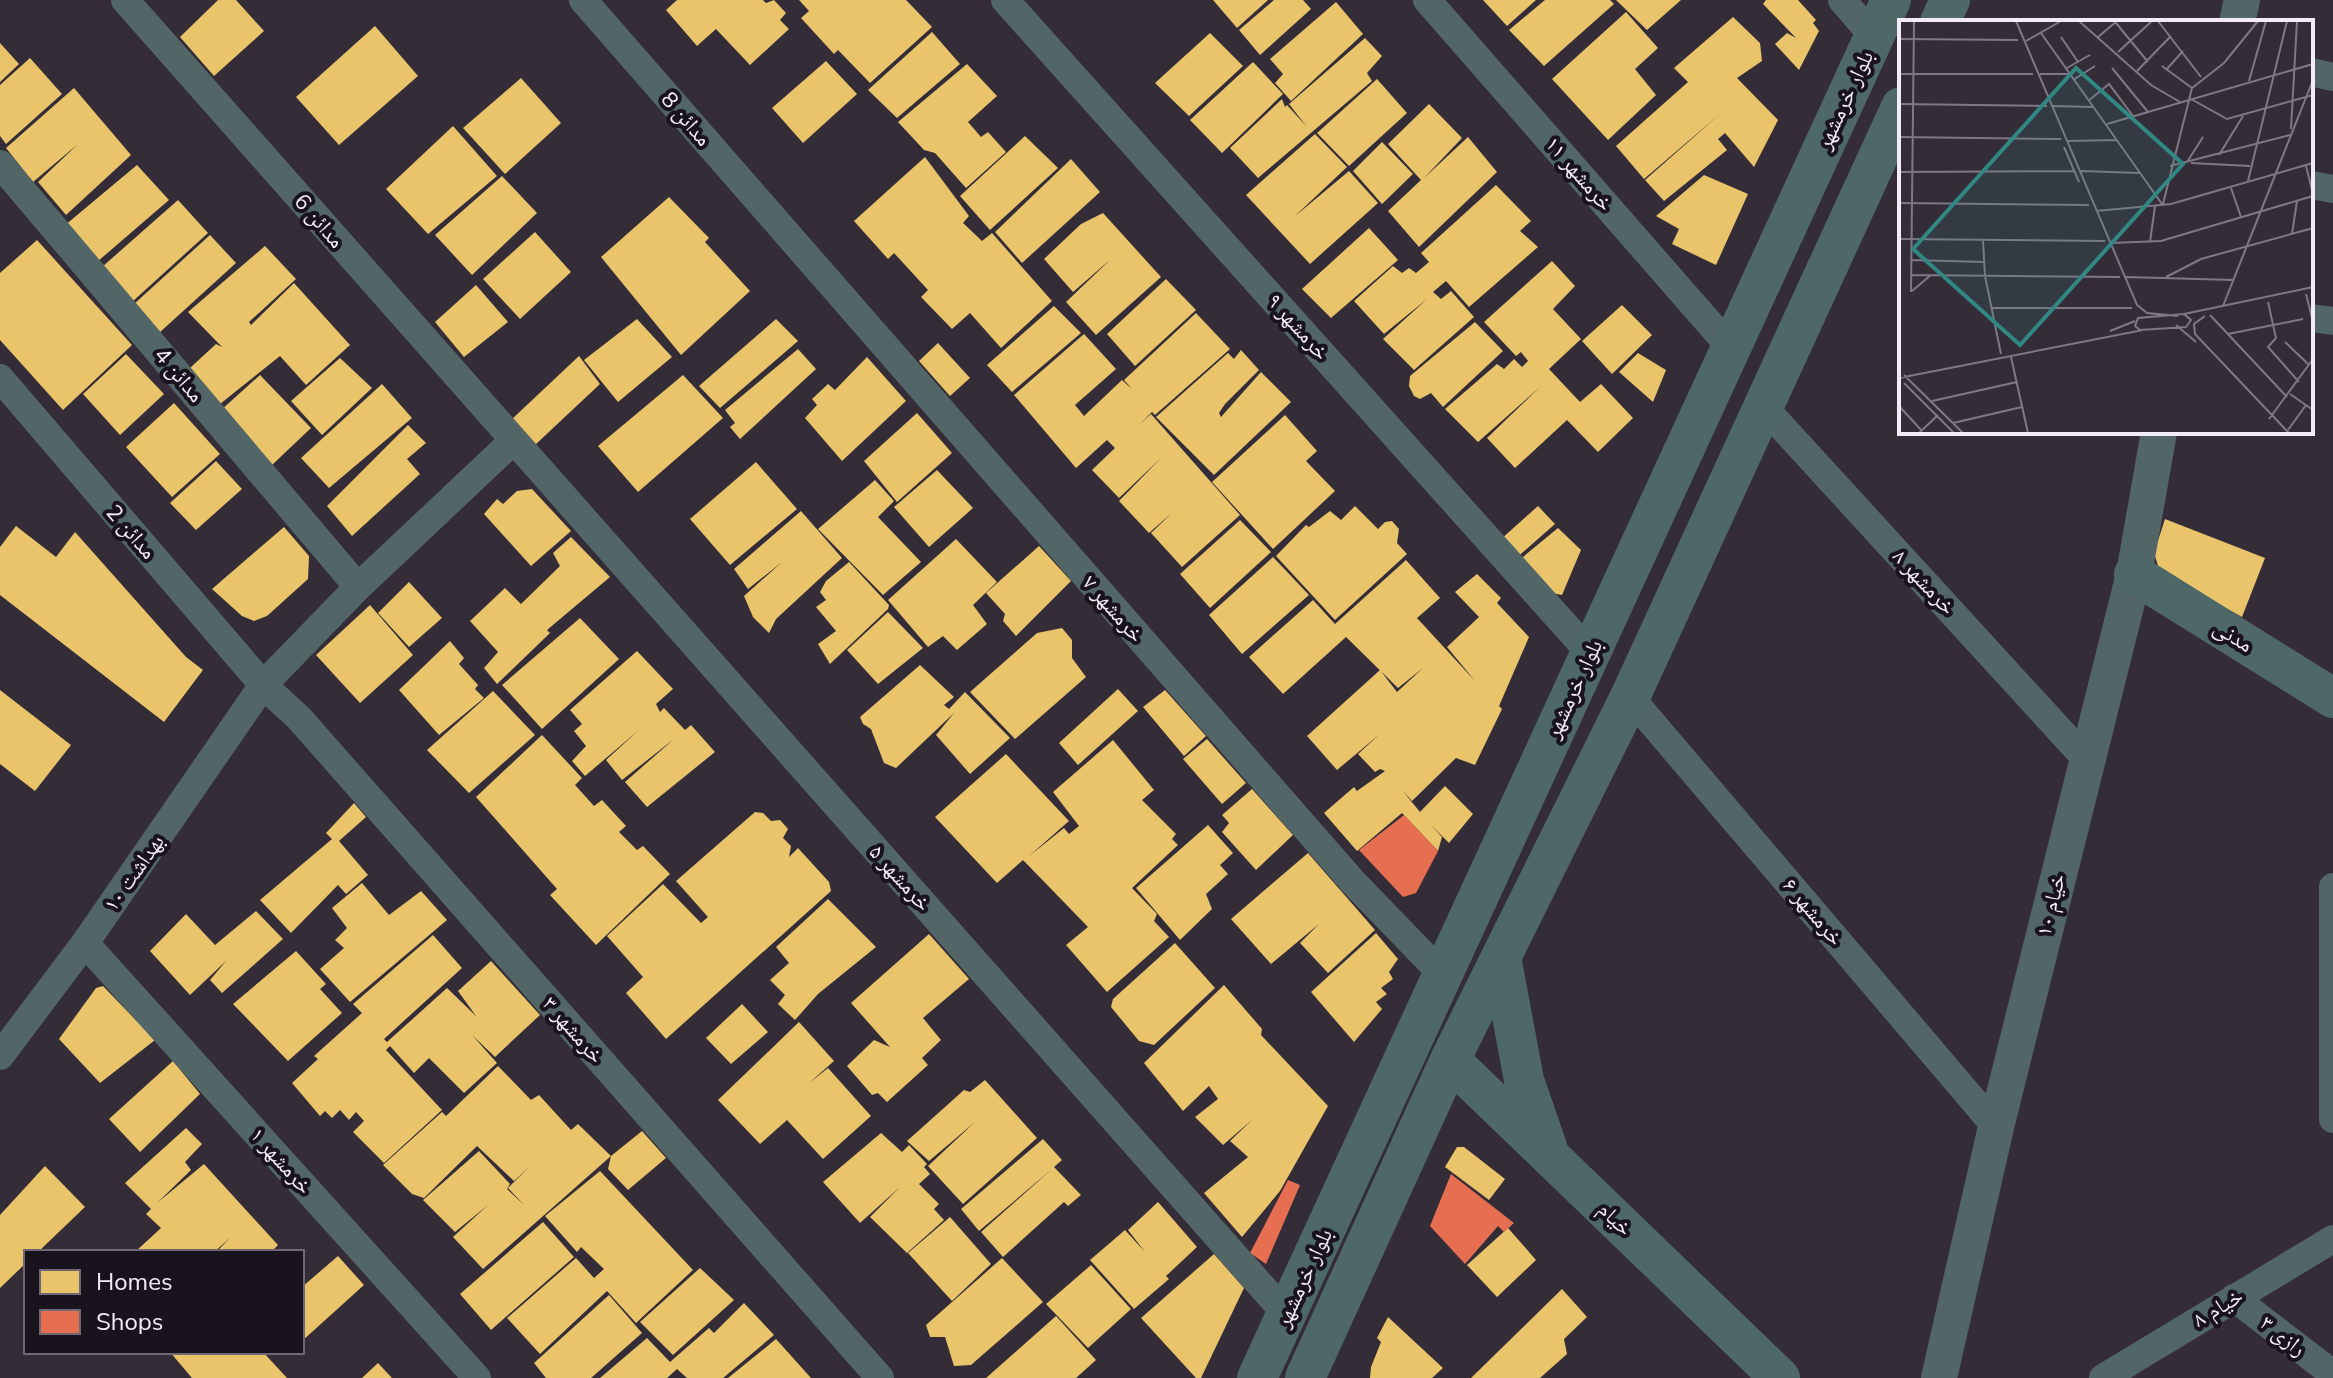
<svg xmlns="http://www.w3.org/2000/svg" width="2333" height="1378" font-family="'Nunito Sans','Noto Naskh Arabic',sans-serif">
<style>
.homes{fill:#e9c46a}
.shops{fill:#e76f51}
.lines{fill:none;stroke-linecap:round;stroke-linejoin:round}
.minor{stroke:#536667;stroke-width:28}
.tertiary{stroke:#536667;stroke-width:36}
.secondary{stroke:#4e6868;stroke-width:40}
.labels{text-anchor:middle;dominant-baseline:central;stroke-width:8;stroke-linejoin:round;paint-order:stroke}
.street-label{font-size:22px;fill:#f3ebf9;stroke:#19131d}
.inset-road{fill:none;stroke:#807985;stroke-width:2}
.view{fill:#318883;fill-opacity:0.15;stroke:#318883;stroke-width:4}
.inset-edge{fill:none;stroke:#f3ebf9;stroke-width:4}
</style>
<rect width="100%" height="100%" fill="#342d38"/>
<!-- homes -->
<path class="homes" d="M218 0H236L264 31 214 76 180 37Z
M677 0H763L766 3 774 0 786 13 780 20 789 29 750 65 716 29 697 46 666 10Z
M799 0H906L932 27 870 83 838 50 834 54 801 18 809 11Z
M1213 0H1268L1237 28Z
M1274 0H1303L1311 9 1260 55 1239 30Z
M1483 0H1536L1507 26Z
M1545 0H1610L1614 4 1544 66 1509 30Z
M1616 0H1681L1647 30Z
M1766 0H1798L1816 20 1813 23 1819 31 1799 70 1775 44 1787 33 1796 38 1763 4Z
M1336 2 1363 34 1291 101 1275 83 1283 74 1270 59Z
M1626 12 1658 48 1635 69 1656 95 1608 140 1552 79Z
M1733 17 1760 43 1762 61 1737 78 1778 120 1754 167 1725 133 1718 139 1727 150 1664 201 1645 180 1720 114 1644 179 1616 146 1688 82 1674 68Z
M375 26 418 76 339 145 296 97Z
M932 32 960 64 897 118 868 90Z
M1210 33 1243 66 1189 116 1155 83Z
M1365 38 1382 56 1367 73 1372 81 1258 178 1230 148 1282 99 1285 107 1287 105 1307 127 1289 104Z
M0 43 19 64 0 82Z
M30 58 62 94 6 144 0 136V85Z
M826 61 857 94 803 143 772 108Z
M1253 62 1283 94 1222 153 1190 120Z
M967 64 997 96 968 122 981 137 988 132 1006 152 966 188 935 153 924 150 898 122Z
M521 78 561 123 505 174 463 128Z
M1377 79 1407 113 1349 166 1317 133Z
M74 88 131 155 66 215 38 182 78 144 33 182 6 148Z
M1429 104 1462 138 1424 178 1468 137 1497 172 1419 247 1388 211 1421 180 1388 144Z
M453 126 497 176 428 234 386 189Z
M1315 134 1347 167 1294 217 1349 171 1378 203 1310 264 1246 195Z
M1025 136 1058 168 990 230 960 196Z
M1382 142 1413 174 1382 204 1353 171Z
M925 157 969 216 963 223 982 241 992 233 1052 301 1001 348 970 313 952 329 921 297 928 290 894 253 888 259 854 221Z
M1071 159 1100 192 1022 263 995 232Z
M137 165 169 200 97 262 64 226Z
M1704 175 1748 194 1716 265 1672 244 1679 229 1656 216Z
M502 176 537 213 472 275 435 235Z
M1496 185 1531 221 1520 231 1538 247 1469 307 1446 281 1433 292 1441 299 1451 291 1474 317 1414 370 1383 339 1427 299 1384 334 1354 301 1393 266 1402 273 1409 268 1416 273 1429 262 1421 253Z
M669 197 709 238 705 242 750 291 681 355 601 257Z
M178 200 208 233 132 302 102 267Z
M1103 213 1161 277 1096 335 1066 302 1111 259 1073 292 1044 259 1081 224Z
M1369 228 1398 260 1331 318 1302 289Z
M535 232 571 272 520 319 483 279Z
M210 235 236 263 159 333 134 304Z
M37 240 132 345 63 410 0 340V273Z
M265 246 296 279 249 322 251 325 294 283 350 345 306 385 280 356 220 404 190 368 216 344 222 347 188 312Z
M1552 261 1575 286 1553 309 1581 339 1549 369 1580 402 1601 384 1633 418 1598 452 1567 420 1515 468 1487 438 1540 387 1478 442 1445 409 1497 364 1504 369 1514 359 1522 367 1528 361 1521 352 1516 356 1484 322Z
M1166 279 1196 310 1135 366 1107 334Z
M476 285 508 322 464 357 435 322Z
M1622 305 1652 335 1612 374 1582 341Z
M1054 306 1081 333 1012 392 987 365Z
M1196 313 1230 349 1155 415 1152 412 1139 425 1151 414 1240 515 1182 567 1151 533 1173 512 1149 533 1119 501 1161 458 1119 498 1092 470 1115 448 1107 440 1076 468 1014 395 1084 334 1116 369 1075 405 1084 416 1122 380 1132 389 1124 380Z
M637 319 672 357 618 402 584 360Z
M776 319 798 341 720 408 699 386Z
M1475 322 1503 351 1443 407 1431 393 1420 399 1414 396 1409 386 1410 376Z
M938 343 970 378 950 396 919 361Z
M798 349 816 369 740 439 730 427 735 423 725 410Z
M1241 350 1259 370 1225 404 1219 413 1221 417 1261 372 1291 402 1214 475 1156 417 1228 353 1234 359Z
M1638 353 1666 370 1653 402 1619 372Z
M126 354 164 394 120 435 83 394Z
M579 356 600 384 535 445 511 420Z
M867 357 906 401 842 461 805 418 817 405 812 399 828 384 835 390Z
M340 358 372 388 322 435 291 401Z
M260 375 311 428 272 465 220 411Z
M683 375 723 418 638 492 598 446Z
M382 384 412 418 329 488 301 458Z
M174 403 220 454 172 497 126 447Z
M917 413 952 453 897 502 864 461Z
M1285 415 1317 451 1306 461 1335 491 1273 549 1212 482Z
M408 425 426 443 407 459 420 474 352 536 327 506Z
M216 461 242 489 196 530 170 503Z
M756 462 797 509 730 565 690 519Z
M937 470 973 508 929 547 894 507Z
M875 480 894 501 878 517 921 562 883 595 818 529Z
M532 489 571 531 531 566 484 514 497 499 503 504 517 491Z
M1355 506 1378 529 1385 522 1392 521 1399 529 1397 543 1407 554 1335 620 1276 556 1306 525 1309 527 1330 511 1341 520Z
M1538 506 1555 524 1515 559 1500 540Z
M801 511 842 558 776 619 769 633 753 617 744 596 782 562 748 589 734 569Z
M2165 519 2265 558 2242 617 2160 572 2154 553Z
M1240 520 1271 552 1210 608 1180 574Z
M16 526 56 557 75 532 186 657 203 670 164 722 0 595V547Z
M284 527 309 556 308 579 267 616 254 621 242 616 212 589Z
M1558 528 1581 550 1562 595 1547 592 1518 561Z
M571 537 610 577 547 630 550 633 497 684 484 668 498 652 470 621 505 588 521 604 560 566 553 553Z
M956 539 997 582 973 605 987 624 957 650 943 636 928 647 888 600Z
M1039 546 1071 581 1016 636 1003 621 1005 614 986 593Z
M1273 557 1309 595 1242 654 1209 615Z
M1406 560 1440 598 1417 618 1475 681 1447 647 1479 617 1455 592 1477 574 1501 598 1497 603 1529 637 1499 706 1502 709 1475 765 1456 758 1412 801 1402 790 1420 812 1445 786 1473 814 1449 843 1431 825 1442 837 1438 851 1402 813 1357 851 1324 813 1354 787 1357 791 1385 771 1380 769 1375 772 1358 754 1380 734 1337 770 1307 736 1380 670 1397 692 1423 668 1398 688 1346 637 1283 694 1249 657 1313 600 1335 624Z
M849 562 889 605 888 609 830 664 818 644 836 631 816 607 826 600 820 592 826 581Z
M409 582 442 618 409 647 378 613Z
M370 605 413 655 360 703 316 655Z
M888 612 923 648 878 684 847 650Z
M580 618 619 659 542 729 502 685Z
M1062 628 1072 640V658L1086 677 1015 739 970 692 1037 633Z
M450 641 464 658 459 664 478 685 475 689 484 698 439 735 399 690Z
M637 651 673 689 656 704 660 712 664 708 685 730 691 725 715 752 647 807 625 782 674 739 622 780 606 760 639 730 585 776 572 761 586 746 574 731 582 724 570 710Z
M920 665 954 697 944 705 949 709 965 692 1010 738 970 774 936 735 954 713 896 768 884 763 871 729 863 724 860 717Z
M1118 689 1138 711 1078 765 1059 743Z
M0 690 71 745 35 791 0 764Z
M1165 690 1206 736 1184 756 1143 707Z
M493 691 535 735 469 793 427 750Z
M542 735 582 778 575 785 594 806 602 800 626 826 619 832 637 850 643 846 670 874 596 945 550 895 557 889 476 797Z
M1207 739 1246 783 1222 804 1183 759Z
M1113 740 1154 790 1142 800 1176 834 1172 839 1178 845 1132 888 1157 914 1154 921 1169 937 1107 992 1066 945 1088 927 1023 860 997 883 935 817 1006 754 1069 821 1028 857 1064 828 1069 834 1079 826 1053 792Z
M1252 789 1293 835 1256 870 1222 832 1229 823 1222 815Z
M354 803 366 817 339 841 368 875 346 894 338 885 291 933 260 900 332 839 326 833Z
M755 812 763 813 771 821 780 820 788 829 783 838 791 846 789 857 798 848 829 882 831 891 666 1039 626 993 643 977 607 936 663 884 701 923 708 917 676 881Z
M1208 825 1233 853 1220 865 1228 874 1206 894 1212 909 1180 940 1136 888Z
M1308 853 1375 930 1328 973 1300 943 1319 924 1271 964 1231 919Z
M362 883 389 915 421 891 447 920 350 1002 320 969 344 948 335 940 347 928 332 908Z
M828 899 876 947 818 994 795 1020 778 1004 785 995 770 980 789 963 776 947Z
M256 911 283 939 222 993 210 980 226 961 190 995 150 951 186 914 215 945Z
M1376 933 1398 959 1389 972 1393 979 1381 988 1387 994 1376 1002 1382 1009 1354 1042 1311 992Z
M929 934 969 979 923 1018 941 1040 922 1058 928 1065 887 1102 878 1093 872 1095 847 1066 874 1040 890 1047 851 1003Z
M433 935 462 968 384 1039 387 1042 447 988 476 1016 458 991 491 961 540 1015 495 1057 472 1035 497 1063 464 1093 429 1058 414 1073 390 1046 386 1050 442 1110 384 1163 353 1132 364 1121 356 1112 349 1120 340 1110 332 1118 325 1111 320 1116 292 1083 318 1059 314 1056 362 1013 353 1004Z
M1175 943 1215 988 1154 1045 1139 1041 1111 1007 1113 999Z
M296 951 326 984 320 989 342 1013 288 1061 233 1004Z
M1224 985 1262 1029 1261 1035 1328 1106 1280 1191 1242 1237 1204 1193 1248 1157 1230 1141 1253 1119 1223 1145 1195 1117 1218 1099 1209 1086 1183 1111 1144 1063Z
M103 986 155 1040 100 1083 59 1039 96 988Z
M742 1004 768 1032 731 1064 706 1038Z
M799 1022 834 1061 808 1084 828 1068 871 1116 823 1159 787 1120 760 1144 718 1100Z
M173 1061 200 1094 140 1152 109 1119Z
M498 1066 531 1100 539 1095 571 1130 578 1124 611 1156 483 1269 453 1237 488 1205 455 1232 423 1200 479 1151 510 1184 507 1189 524 1205 508 1188 529 1167 514 1181 477 1146 424 1198 412 1194 383 1165 442 1112 446 1116Z
M985 1080 1037 1138 963 1204 928 1166 975 1122 929 1161 907 1141 964 1090 970 1092Z
M186 1128 202 1144 185 1162 191 1170 157 1203 204 1164 278 1245 271 1252H216L230 1238 214 1252H135L161 1228 146 1214 151 1209 125 1183Z
M642 1131 666 1158 628 1190 608 1169 611 1156Z
M881 1133 902 1152 909 1145 927 1164 924 1167 930 1174 919 1184 939 1204 934 1209 944 1220 907 1253 870 1217 900 1187 860 1223 823 1182Z
M1043 1139 1062 1160 1054 1167 1081 1195 1068 1206 1064 1202 1003 1257 981 1232 1052 1169 979 1231 961 1209Z
M1457 1147H1464L1505 1179 1489 1200 1445 1167Z
M45 1166 85 1207 38 1252H26V1263L0 1288V1215Z
M600 1171 693 1270 636 1323 607 1291 540 1354 507 1318 576 1258 594 1278 604 1269 581 1247 577 1252 545 1216Z
M1158 1202 1197 1247 1166 1276 1169 1279 1134 1309 1090 1260 1125 1230 1145 1252 1128 1230Z
M950 1217 991 1264 952 1301 908 1253Z
M543 1222 574 1257 491 1330 460 1294Z
M1508 1228 1536 1260 1497 1297 1467 1265Z
M1214 1254 1244 1288 1201 1378H1196L1141 1318Z
M338 1256 364 1285 302 1341V1287Z
M1002 1258 1043 1302 971 1365 954 1366 945 1337H930L926 1325Z
M1091 1265 1131 1309 1088 1348 1046 1304Z
M700 1268 734 1300 673 1355 640 1322Z
M1562 1289 1587 1317 1564 1339 1567 1354 1540 1378H1471Z
M609 1295 642 1333 591 1378H546L534 1363Z
M744 1303 774 1335 723 1378H687L677 1369 667 1378H600L647 1338 670 1362 709 1328 714 1333Z
M1056 1316 1096 1360 1076 1378H986Z
M1388 1317 1443 1368 1432 1378H1370L1371 1367 1381 1342 1377 1338Z
M776 1339 811 1378H728Z
M170 1352H263L287 1378H192Z
M378 1363 392 1378H362Z"/>
<!-- shops -->
<path class="shops" d="M1404 815 1438 851 1416 893 1403 897 1359 850Z
M1451 1174 1514 1223 1504 1232 1498 1226 1465 1264 1430 1226Z
M1288 1180 1300 1185 1266 1264 1250 1253Z"/>
<g class="lines">
<!-- minor -->
<path class="minor" d="M125 0 1287 1315
M583 0 1353 882 1443 975
M1005 0 1590 653
M1427 0 1731 348
M1842 0 1874 37
M2311 72 2333 77
M0 164 358 587
M2311 185 2333 189
M2311 318 2333 321
M0 378 263 685 299 718 880 1378
M1761 404 2087 760
M1630 697 1996 1127
M2333 887V1119
M85 943 477 1378
M0 1056 85 943 263 685 358 587 513 441
M2234 1298 2333 1374
M2103 1378 2333 1239"/>
<!-- tertiary -->
<path class="tertiary" d="M2237 22 2242 0
M1939 1378 1996 1127 2134 574 2159 432"/>
<!-- secondary -->
<path class="secondary" d="M1940 22 1950 0
M2134 574 2333 698
M1501 957 1524 1080 1548 1150
M1450 1060 1780 1378
M1257 1378 1891 0
M1305 1378 1450 1060 1630 697 1901 107"/>
</g>
<g class="labels">
<!-- street labels -->
<g class="street-label">
<text transform="translate(1845 100) rotate(-65)">بلوار خرمشهر</text>
<text transform="translate(686 119) rotate(49)">مدائن 8</text>
<text transform="translate(1579 174) rotate(49)">خرمشهر ۱۱</text>
<text transform="translate(319 221) rotate(49)">مدائن 6</text>
<text transform="translate(1298 327) rotate(48)">خرمشهر ۹</text>
<text transform="translate(179 375) rotate(50)">مدائن 4</text>
<text transform="translate(131 532) rotate(49)">مدائن 2</text>
<text transform="translate(1924 582) rotate(47)">خرمشهر ۸</text>
<text transform="translate(1113 609) rotate(49)">خرمشهر ۷</text>
<text transform="translate(2233 636) rotate(32)">مدنی</text>
<text transform="translate(1574 689) rotate(-65)">بلوار خرمشهر</text>
<text transform="translate(134 873) rotate(-55)">بهداشت ۱۰</text>
<text transform="translate(900 878) rotate(48)">خرمشهر ۵</text>
<text transform="translate(2051 905) rotate(-76)">خیام ۱۰</text>
<text transform="translate(1813 912) rotate(50)">خرمشهر ۶</text>
<text transform="translate(573 1030) rotate(49)">خرمشهر ۳</text>
<text transform="translate(281 1161) rotate(48)">خرمشهر ۱</text>
<text transform="translate(1615 1219) rotate(44)">خیام</text>
<text transform="translate(1304 1278) rotate(-65)">بلوار خرمشهر</text>
<text transform="translate(2218 1308) rotate(-31)">خیام ۸</text>
<text transform="translate(2283 1336) rotate(38)">رازی ۳</text>
</g>
</g>
<!-- overview -->
<g transform="translate(1899 20)">
<rect width="414" height="414" fill="#342d38"/>
<path class="inset-road" d="M117 1 238 285 248 293 279 296M180 1 252 65 281 82M259 1 302 57M217 3 249 42M142 13 263 184M162 17 179 42M199 17 218 1M0 19 119 20M127 21 162 1M219 32 253 1M263 46 293 68M213 48 249 92M166 49 191 35M267 50 284 31M238 51 272 16M0 54H134M141 54H170M174 60 196 46M350 61 367 1M292 79 328 99 414 75M189 81 210 64 234 96M0 84 148 86M154 86 194 87M232 97 273 134M208 104 414 44M392 109 398 1M0 117 162 119M168 121 218 120M165 127 180 162M320 135 344 96M288 142 304 117M292 143 351 146M271 146 391 115M407 146 414 174M182 151 241 153M0 152 175 151M349 161 388 1M332 168 342 197M0 183 190 185M264 184 293 68 325 43 359 1M197 191 272 184 414 143M393 214 398 181M0 219 206 221M84 220 86 256 102 334M251 222 256 186M212 223 262 221 414 176M12 240 85 242M12 255 221 257M227 257 334 260M267 257 302 239 414 208M13 271 32 255M12 272 15 1M407 274 414 302M369 282 377 318 369 327 400 362M324 286 414 60M93 288H233M285 294 414 267M285 294 292 300 287 307 241 310 236 306 239 298ZM311 295 388 377M306 296 295 304 296 314 390 413M277 305 297 322M211 311 236 301M329 314 404 299M386 322 409 344M112 337 129 413M5 355 64 413M0 358 244 310M5 363 55 413M391 374 414 390M33 381 118 362M0 386 23 411M370 399 414 339M54 403 123 387M389 410 407 385M20 413 39 395"/>
<path class="view" d="M177 48 284 144 121 325 14 229Z"/>
<rect width="414" height="414" class="inset-edge"/>
</g>
<!-- legend -->
<rect x="24" y="1250" width="280" height="104" fill="#19131d" stroke="#706975" stroke-width="2"/>
<rect x="40" y="1270" width="40" height="24" fill="#e9c46a" stroke="#706975" stroke-width="2"/>
<text x="96" y="1290" font-size="24" fill="#f3ebf9">Homes</text>
<rect x="40" y="1310" width="40" height="24" fill="#e76f51" stroke="#706975" stroke-width="2"/>
<text x="96" y="1330" font-size="24" fill="#f3ebf9">Shops</text>
</svg>
